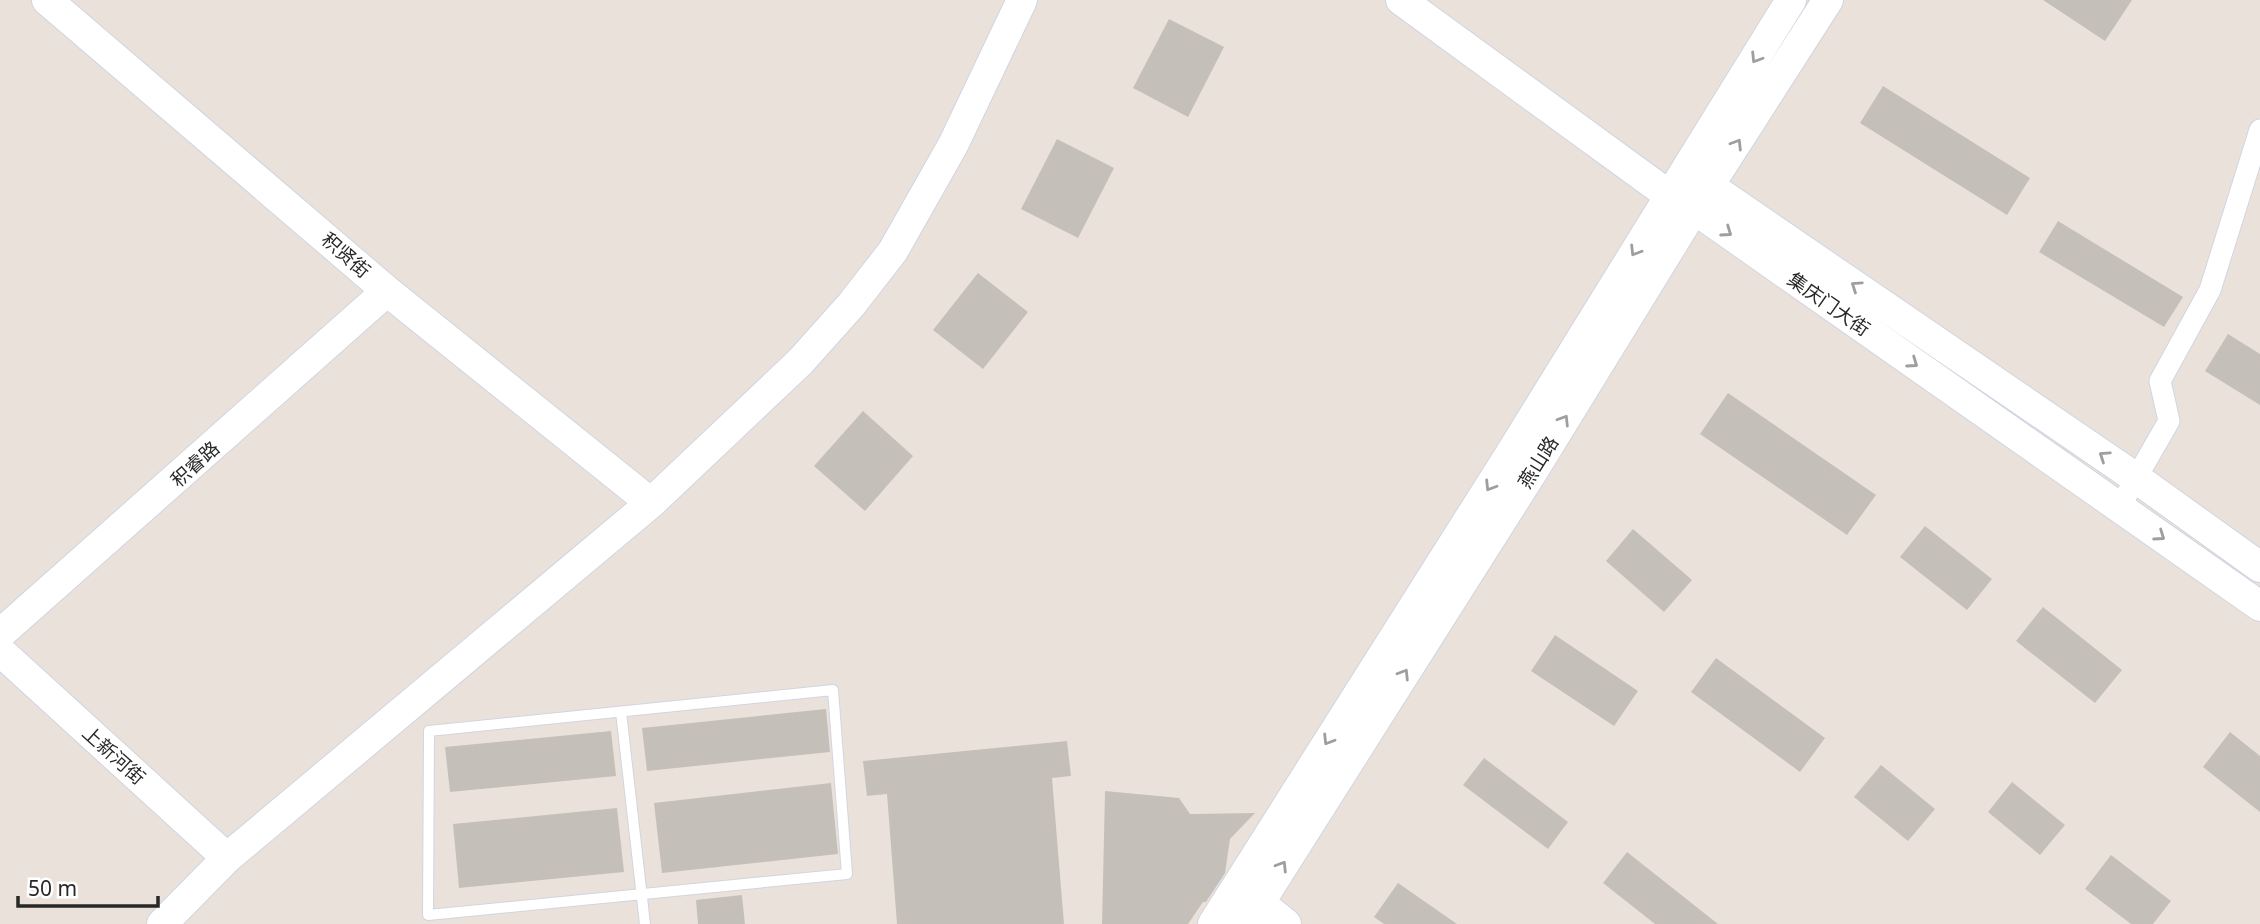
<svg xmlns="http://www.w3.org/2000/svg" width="2260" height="924" font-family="'Noto Sans','Noto Sans SC',sans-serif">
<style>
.building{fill:#c5bfba}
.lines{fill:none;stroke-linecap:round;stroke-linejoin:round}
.lane-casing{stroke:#d0d5e1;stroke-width:12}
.street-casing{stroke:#d0d5e1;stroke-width:23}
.secondary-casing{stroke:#d0d5e1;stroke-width:32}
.lane{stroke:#fff;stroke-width:10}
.street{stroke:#fff;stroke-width:21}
.secondary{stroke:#fff;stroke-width:30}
.oneway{stroke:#9e9e9e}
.labels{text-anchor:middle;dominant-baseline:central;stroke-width:5;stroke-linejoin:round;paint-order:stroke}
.street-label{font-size:19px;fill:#282828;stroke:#fff}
</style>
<rect width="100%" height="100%" fill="#eae2da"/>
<!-- building -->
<path class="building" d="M2043 0H2132L2105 41Z
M1169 19 1224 47 1188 117 1133 88Z
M1883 86 2030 178 2007 215 1860 123Z
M1057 139 1114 168 1078 238 1021 209Z
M2058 221 2183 297 2164 327 2039 252Z
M978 273 1028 312 983 369 933 330Z
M2228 334 2260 354V405L2205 371Z
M1728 393 1876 495 1847 535 1700 434Z
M863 411 913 456 865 511 814 466Z
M1925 526 1992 579 1967 610 1900 557Z
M1633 529 1692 580 1664 612 1606 561Z
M2043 607 2122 670 2095 703 2016 641Z
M1555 635 1638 691 1614 726 1531 671Z
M1716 658 1825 738 1800 772 1691 692Z
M826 709 830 752 647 771 642 728Z
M611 731 616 776 450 792 445 747Z
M2230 732 2260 756V812L2203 767Z
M1067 741 1071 776 1052 778 1064 924H897L887 794 867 796 863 761Z
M1484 758 1568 822 1548 849 1463 785Z
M1881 765 1935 809 1908 841 1854 797Z
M2012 782 2065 825 2040 855 1988 812Z
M831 783 838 854 662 873 654 803Z
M1105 791 1179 798 1190 814 1255 813 1230 839 1225 873 1206 902H1203L1188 924H1102Z
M617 808 624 872 459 888 453 824Z
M1627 852 1718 924H1655L1603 883Z
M2111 855 2171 901 2153 924H2131L2085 889Z
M1398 883 1457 924H1384L1374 917Z
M742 895 745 924H698L696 900Z"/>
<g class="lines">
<defs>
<path id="lane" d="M833 690 847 874 428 915 429 731Z
M621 712 645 924"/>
<path id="street" d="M2119 508 2169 421 2160 381 2210 290 2260 130"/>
<path id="secondary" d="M47 0 387 291 651 503
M1401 0 1670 196 1694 209 2260 606
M1693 175 2136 478 2260 567
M0 634 387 291
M0 651 227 858
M1245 891 1286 924
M162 924 227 858 651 503 800 362 851 305 893 251 953 145 1022 0
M1213 924 1509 456 1791 0
M1246 924 1533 471 1694 209 1828 0"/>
</defs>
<!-- lane casing -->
<use href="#lane" class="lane-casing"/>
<!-- street casing -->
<use href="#street" class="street-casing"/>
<!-- secondary casing -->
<use href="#secondary" class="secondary-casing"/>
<!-- lane -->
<use href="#lane" class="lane"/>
<!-- street -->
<use href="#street" class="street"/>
<!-- secondary -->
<use href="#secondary" class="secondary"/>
</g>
<!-- one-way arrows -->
<defs><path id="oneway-chevron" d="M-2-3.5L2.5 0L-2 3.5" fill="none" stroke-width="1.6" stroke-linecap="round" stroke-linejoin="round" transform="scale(1.75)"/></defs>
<g class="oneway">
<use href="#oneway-chevron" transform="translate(1756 58) rotate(122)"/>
<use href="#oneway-chevron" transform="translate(1737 144) rotate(-58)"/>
<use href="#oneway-chevron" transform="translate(1727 232) rotate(35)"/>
<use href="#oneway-chevron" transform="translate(1635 251) rotate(122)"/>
<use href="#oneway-chevron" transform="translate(1856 286) rotate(-146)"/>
<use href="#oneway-chevron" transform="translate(1913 363) rotate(35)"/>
<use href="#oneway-chevron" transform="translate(1564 420) rotate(-58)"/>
<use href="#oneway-chevron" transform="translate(2104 456) rotate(-146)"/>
<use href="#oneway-chevron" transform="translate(1490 486) rotate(122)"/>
<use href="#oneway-chevron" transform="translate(2160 536) rotate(35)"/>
<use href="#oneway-chevron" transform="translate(1404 674) rotate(-58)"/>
<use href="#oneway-chevron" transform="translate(1328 740) rotate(122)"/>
<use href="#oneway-chevron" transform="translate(1282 866) rotate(-58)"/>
</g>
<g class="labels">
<!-- street labels -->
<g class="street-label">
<text transform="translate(346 255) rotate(41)">积贤街</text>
<text transform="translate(1829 304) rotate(35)">集庆门大街</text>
<text transform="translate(1538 462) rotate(-58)">燕山路</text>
<text transform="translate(195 464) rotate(-42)">积睿路</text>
<text transform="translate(114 755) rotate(42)">上新河街</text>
</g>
</g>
<!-- scale -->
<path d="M18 896v10h140v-10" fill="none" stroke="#282828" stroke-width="3.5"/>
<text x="28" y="896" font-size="21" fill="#282828" stroke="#ffffff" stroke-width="5" paint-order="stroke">50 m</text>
</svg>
